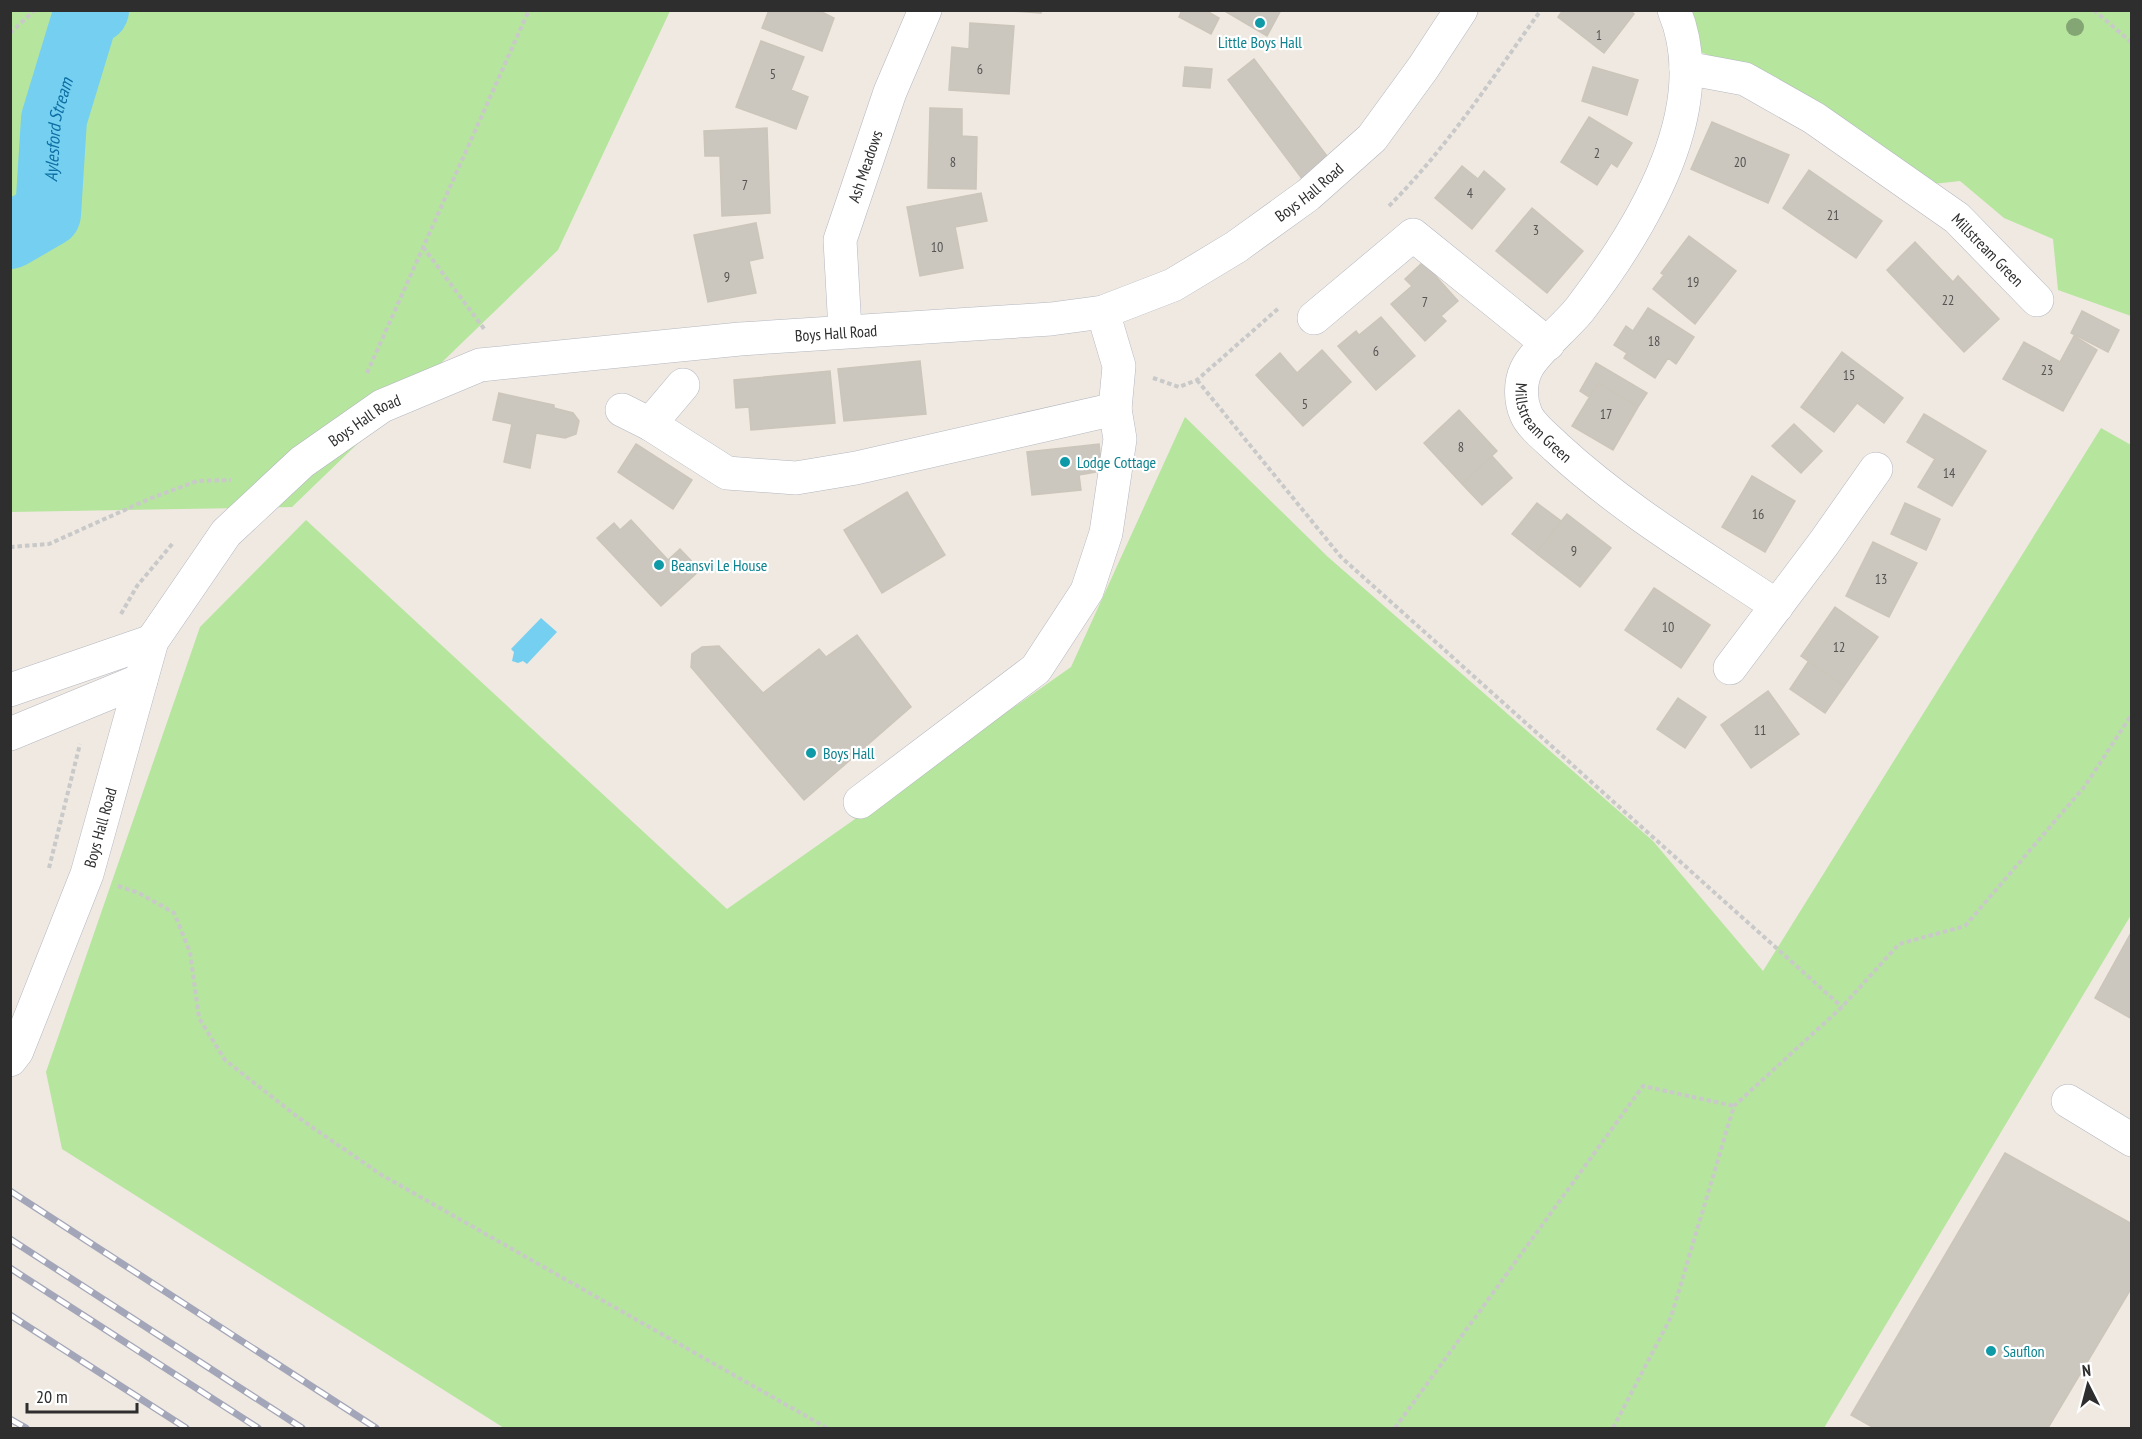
<svg xmlns="http://www.w3.org/2000/svg" width="2142" height="1439" font-family="'PT Sans Narrow',sans-serif">
<style>
.green{fill:#b6e59e}
.water{fill:#75cff0}
.lines{fill:none;stroke-linecap:round;stroke-linejoin:round}
.river{stroke:#75cff0;stroke-width:66}
.building{fill:#cbc7bf;stroke:#cbc5ba;stroke-width:1.5}
.minor-casing{stroke:#b4b7c1;stroke-width:34}
.path{stroke:#c9c9c9;stroke-width:4;stroke-dasharray:4.5 3;stroke-linecap:butt}
.minor{stroke:#fff;stroke-width:33}
.rail-casing{stroke:#a3a6b8;stroke-width:7}
.rail{stroke:#fff;stroke-width:4.5;stroke-dasharray:14;stroke-linecap:butt}
.tree{fill:#84a574}
.culture-dot{fill:#0f9aa8;stroke:#fff;stroke-width:2}
.labels{text-anchor:middle;dominant-baseline:central;stroke-width:4.5;stroke-linejoin:round;paint-order:stroke}
.number-label{font-size:14px;fill:#555452}
.culture-label{font-size:16px;fill:#0d838f;stroke:#fff;text-anchor:start}
.street-label{font-size:16px;fill:#2e2e2e;stroke:#fff}
.water-label{font-size:18px;font-style:italic;fill:#0d6fa3;stroke:#fff}
</style>
<rect width="100%" height="100%" fill="#efe9e1"/>
<!-- green -->
<path class="green" d="M10 11H670L558 250 292 507 11 512Z
M1690 11H2131V316L2058 290 2053 239 2004 218 1960 181 1933 184 1753 71 1700 52Z
M1185 417 1328 557 1653 841 1763 971 2101 428 2131 445V915L1824 1428H504L62 1149 46 1072 200 627 306 520 727 909 1071 667Z"/>
<!-- water -->
<path class="water" d="M541 618 557 632 527 664 523 661 518 663 512 661 514 652 511 649Z"/>
<g class="lines">
<!-- river -->
<path class="river" id="s1" d="M10 236 48 214 54 119 85 17 96 10"/>
</g>
<!-- building -->
<path class="building" d="M769 10H818L834 18 822 51 762 28Z
M998 10H1041V13Z
M1182 10H1205L1219 18 1211 34 1179 17Z
M1223 10H1281L1267 36Z
M1563 10H1629L1634 14 1604 53 1558 17Z
M970 23 1014 26 1009 94 949 90 952 47 969 49Z
M761 41 804 57 791 90 808 97 796 129 736 107Z
M1254 59 1330 160 1303 180 1228 80Z
M1185 67 1212 69 1210 88 1183 86Z
M1593 67 1638 80 1627 115 1582 101Z
M930 108 962 109V136L977 137 976 189 928 188Z
M1589 117 1632 143 1617 167 1611 163 1597 185 1561 162Z
M1712 122 1789 155 1768 203 1691 169Z
M767 128 770 213 722 216 720 156H705L704 131Z
M1462 166 1478 179 1484 171 1505 189 1472 229 1435 198Z
M1809 170 1882 221 1856 258 1783 208Z
M981 193 987 221 955 227 963 268 920 276 907 207Z
M1532 208 1583 251 1547 293 1496 251Z
M756 223 763 258 749 261 756 293 708 302 694 235Z
M1689 236 1736 271 1695 324 1653 289 1664 275 1661 273Z
M1915 242 1953 282 1958 276 1999 319 1964 352 1887 270Z
M1423 262 1458 301 1441 316 1446 321 1425 341 1391 304 1412 286 1405 279Z
M1648 308 1694 337 1676 364 1668 358 1655 378 1624 358 1627 353 1614 345 1626 326 1633 331Z
M2082 311 2119 330 2108 352 2071 333Z
M1381 317 1415 356 1376 390 1338 346 1356 331 1359 335Z
M2074 336 2097 350 2063 411 2003 379 2024 342 2060 362Z
M1322 350 1351 382 1303 426 1256 375 1280 353 1297 373Z
M1842 352 1903 398 1884 423 1857 403 1834 432 1801 407Z
M920 361 926 414 844 421 838 369Z
M1596 363 1647 393 1638 407 1598 383 1589 397 1580 391Z
M830 371 835 423 751 430 749 407 736 408 734 380Z
M1598 383 1638 407 1613 450 1572 426Z
M499 393 554 405V408L573 413 579 421 576 434 565 438 536 433 530 468 504 462 512 424 493 420Z
M1459 410 1497 451 1462 484 1424 443Z
M1924 414 1986 451 1952 506 1918 487 1935 459 1907 442Z
M1794 424 1822 451 1801 473 1772 446Z
M636 444 692 480 673 509 618 472Z
M1099 444 1102 471 1079 475 1081 490 1032 495 1027 452Z
M1492 456 1512 478 1482 505 1462 484Z
M1752 476 1795 501 1765 552 1722 527Z
M907 492 945 555 882 593 844 530Z
M1537 503 1561 521 1536 553 1512 534Z
M1905 503 1940 519 1926 550 1891 534Z
M1567 514 1611 548 1580 587 1536 553Z
M631 520 668 560 680 549 700 570 661 606 597 538 614 523 620 530Z
M1873 542 1917 563 1889 617 1846 596Z
M1654 588 1710 625 1681 668 1625 630Z
M1835 607 1878 637 1844 686 1801 656Z
M857 635 911 707 804 800 691 667 692 654 702 647 719 646 763 693 819 649 826 657Z
M1808 662 1844 686 1825 713 1790 689Z
M1768 691 1799 734 1751 768 1721 725Z
M1678 698 1706 717 1685 748 1657 729Z
M2132 931V1019L2095 998Z
M2005 1153 2132 1224V1287L2048 1428H1874L1851 1415Z"/>
<g class="lines">
<defs>
<g id="minor">
<path id="s2" d="M1674 10C1716 110 1639 232 1580 309 1567 326 1534 352 1526 370 1520 383 1520 400 1526 414 1531 426 1547 438 1556 447 1623 509 1702 556 1777 606"/>
<path id="s3" d="M1686 68 1745 79 1814 118 1957 218 2037 300"/>
<path d="M1314 318 1413 235 1548 344"/>
<path id="s4" d="M845 330 840 240 890 92 925 10"/>
<path d="M622 410 650 424 727 473 796 478 856 468 1115 409 1119 366 1103 312"/>
<path d="M650 424 683 385"/>
<path d="M1730 668 1824 543 1876 469"/>
<path d="M10 690 152 641"/>
<path d="M10 734 141 680"/>
<path d="M860 802 1036 669 1087 591 1106 533 1120 439 1115 409"/>
<path id="s5" d="M10 1060 17 1051 87 874 152 641 226 533 302 462 382 406 480 365 740 339 1051 319 1103 312 1173 285 1236 247 1308 195 1372 138 1423 68 1461 10"/>
<path d="M2068 1101 2132 1140"/>
</g>
</defs>
<!-- minor casing -->
<use href="#minor" class="minor-casing"/>
<!-- path -->
<path class="path" d="M2094 10 2132 43
M10 33 35 10
M1389 206C1447 148 1493 77 1541 10
M423 247 485 330
M367 373 529 10
M1153 378 1179 387 1197 380 1280 307
M1197 380 1341 557 1842 1007
M10 547 49 544 149 499 197 481 231 480
M121 614 137 586 173 543
M49 868 80 744
M118 886 139 893 174 913 190 952 199 1018 225 1060 299 1118 380 1174 827 1428
M1395 1428 1643 1086 1734 1106
M1613 1428 1671 1317 1734 1106 1842 1007 1899 944 1965 926 2085 786 2132 714"/>
<!-- minor -->
<use href="#minor" class="minor"/>
<defs>
<path id="rail" d="M10 1191 376 1428
M10 1239 302 1428
M10 1268 258 1428
M10 1315 186 1428
M10 1419 26 1428"/>
</defs>
<!-- rail casing -->
<use href="#rail" class="rail-casing"/>
<!-- rail -->
<use href="#rail" class="rail"/>
</g>
<!-- trees -->
<circle class="tree" cx="2075" cy="27" r="9"/>
<!-- markers -->
<g class="culture-dot">
<circle cx="1260" cy="23" r="6"/>
<circle cx="1065" cy="462" r="6"/>
<circle cx="659" cy="565" r="6"/>
<circle cx="811" cy="753" r="6"/>
<circle cx="1991" cy="1351" r="6"/>
</g>
<g class="labels">
<!-- number labels -->
<g class="number-label">
<text x="1599" y="35">1</text>
<text x="980" y="69">6</text>
<text x="773" y="74">5</text>
<text x="1597" y="153">2</text>
<text x="953" y="162">8</text>
<text x="1740" y="162">20</text>
<text x="745" y="185">7</text>
<text x="1470" y="193">4</text>
<text x="1833" y="215">21</text>
<text x="1536" y="230">3</text>
<text x="937" y="247">10</text>
<text x="727" y="277">9</text>
<text x="1693" y="282">19</text>
<text x="1948" y="300">22</text>
<text x="1425" y="302">7</text>
<text x="1654" y="341">18</text>
<text x="1376" y="351">6</text>
<text x="2047" y="370">23</text>
<text x="1849" y="375">15</text>
<text x="1305" y="404">5</text>
<text x="1606" y="414">17</text>
<text x="1461" y="447">8</text>
<text x="1949" y="473">14</text>
<text x="1758" y="514">16</text>
<text x="1574" y="551">9</text>
<text x="1881" y="579">13</text>
<text x="1668" y="627">10</text>
<text x="1839" y="647">12</text>
<text x="1760" y="730">11</text>
</g>
<!-- culture labels -->
<g class="culture-label">
<text x="1260" y="42" text-anchor="middle">Little Boys Hall</text>
<text x="1077" y="462">Lodge Cottage</text>
<text x="671" y="565">Beansvi Le House</text>
<text x="823" y="753">Boys Hall</text>
<text x="2003" y="1351">Sauflon</text>
</g>
<!-- street labels -->
<g class="street-label">
<text stroke="none"><textPath href="#s4" startOffset="168">Ash Meadows</textPath></text>
<text stroke="none"><textPath href="#s5" startOffset="1748">Boys Hall Road</textPath></text>
<text stroke="none"><textPath href="#s3" startOffset="358">Millstream Green</textPath></text>
<text stroke="none"><textPath href="#s5" startOffset="1240">Boys Hall Road</textPath></text>
<text stroke="none"><textPath href="#s2" startOffset="470">Millstream Green</textPath></text>
<text stroke="none"><textPath href="#s5" startOffset="754">Boys Hall Road</textPath></text>
<text stroke="none"><textPath href="#s5" startOffset="250">Boys Hall Road</textPath></text>
</g>
<!-- water labels -->
<g class="water-label">
<text stroke="none"><textPath href="#s1" startOffset="129">Aylesford Stream</textPath></text>
</g>
</g>
<!-- border -->
<rect width="2142" height="1439" fill="none" stroke="#2e2e2e" stroke-width="24"/>
<!-- north arrow -->
<g transform="translate(2088 1385) rotate(354)" stroke="#ffffff" stroke-width="4.5" paint-order="stroke">
<path d="M0-4.5L10 22L0 15L-10 22Z" fill="#2e2e2e"/>
<text y="-9" font-size="16" font-weight="bold" text-anchor="middle" fill="#2e2e2e">N</text>
</g>
<!-- scale -->
<path d="M27 1403v9h110v-9" fill="none" stroke="#2e2e2e" stroke-width="3"/>
<text x="36" y="1403" font-size="18" fill="#2e2e2e" stroke="#ffffff" stroke-width="4.5" paint-order="stroke">20 m</text>
</svg>
